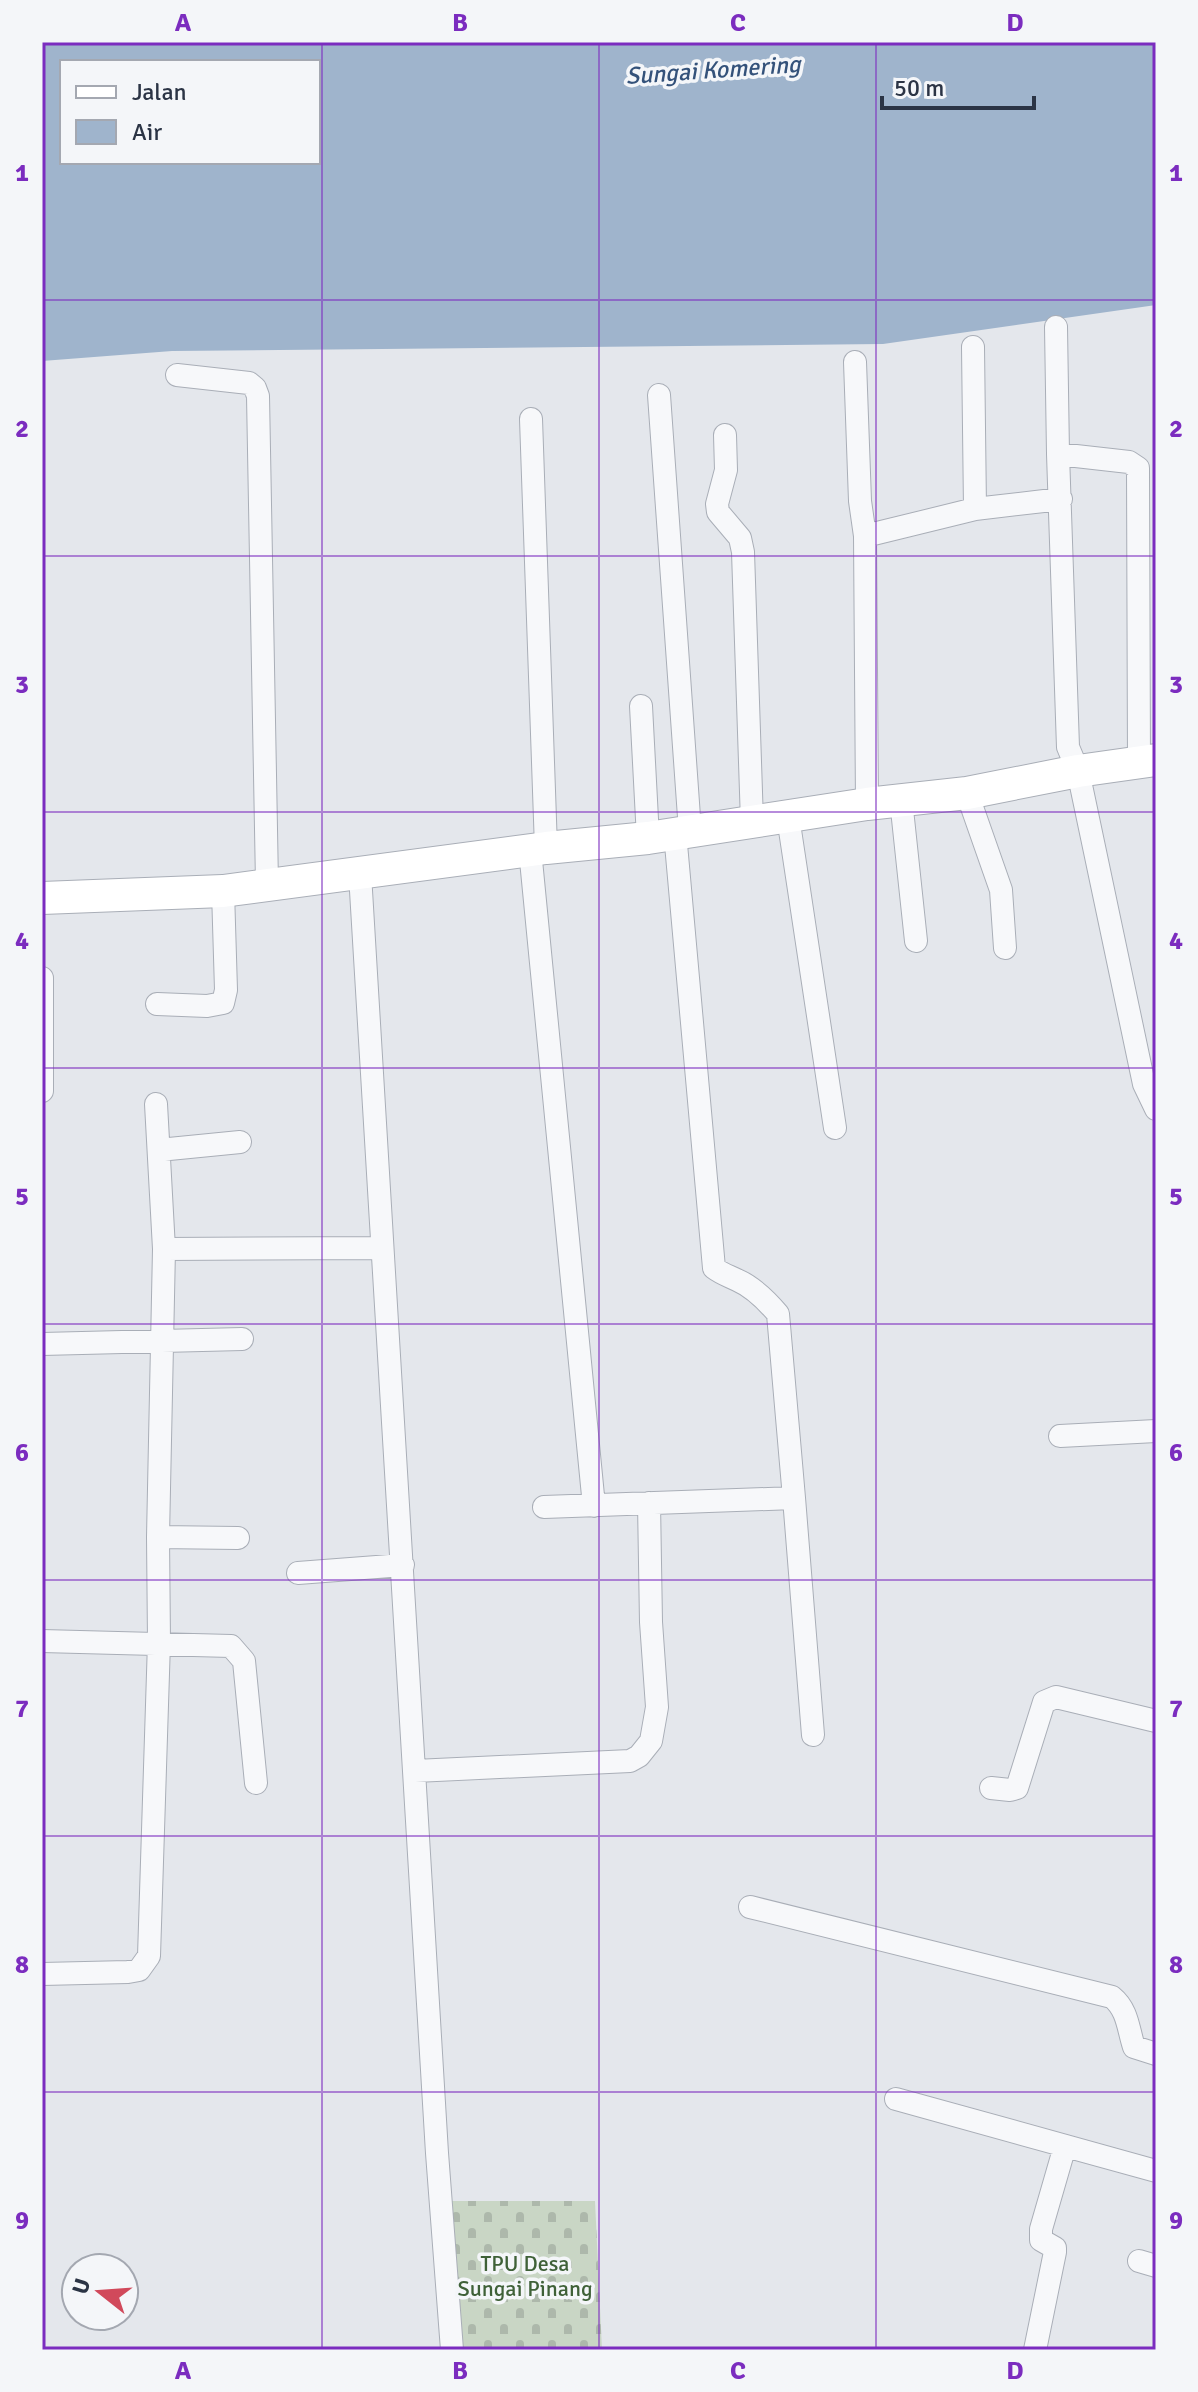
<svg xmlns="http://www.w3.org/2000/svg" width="1198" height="2392" font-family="Signika,sans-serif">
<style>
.cemetery{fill:url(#cemetery-stones)}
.water{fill:#9fb4cc;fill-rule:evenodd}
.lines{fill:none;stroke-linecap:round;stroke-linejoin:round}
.minor-casing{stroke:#a9aeb7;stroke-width:24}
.secondary-casing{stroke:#a9aeb7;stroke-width:34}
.minor{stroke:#f7f8fa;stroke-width:22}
.secondary{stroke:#fff;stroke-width:32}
.grid{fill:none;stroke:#7b2cbf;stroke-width:2;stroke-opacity:0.55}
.labels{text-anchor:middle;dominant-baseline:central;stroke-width:7;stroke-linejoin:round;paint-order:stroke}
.park-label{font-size:22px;fill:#3f6138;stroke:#f4f6f9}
.water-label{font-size:24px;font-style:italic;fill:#34527a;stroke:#f4f6f9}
.neatline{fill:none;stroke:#7b2cbf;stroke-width:3}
.grid-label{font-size:26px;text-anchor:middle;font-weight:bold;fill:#7b2cbf}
</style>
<defs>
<pattern id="cemetery-stones" width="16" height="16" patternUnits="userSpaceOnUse" patternTransform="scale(2)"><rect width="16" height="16" fill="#c9d6c5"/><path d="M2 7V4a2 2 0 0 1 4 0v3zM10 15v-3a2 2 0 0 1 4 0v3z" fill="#adb8ab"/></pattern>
</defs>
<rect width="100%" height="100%" fill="#e4e7ec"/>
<!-- cemetery -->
<path class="cemetery" d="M447 2201H595L602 2350H458Z"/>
<!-- water -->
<path class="water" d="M42 42H1156V305L883 344 172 351 42 361ZM62 62H318V162H62Z"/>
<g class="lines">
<defs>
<path id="minor" d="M1056 327 1058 454
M973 347 975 509
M855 362 860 501 865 536 867 804
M177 375 249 383 255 388 258 396 267 883
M659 395 690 831
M531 419 546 848
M725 435 726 470 717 504 718 512 740 538 743 552 752 822
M865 536 975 509 1061 499
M641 706 648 838
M1139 762 1138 468 1129 462 1058 454 1068 747 1078 771 1144 1084 1156 1109
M967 793 1001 890 1005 948
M901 800 916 941
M788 817 835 1128
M675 833 714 1268C722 1274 729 1276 737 1280 753 1287 767 1301 778 1314L794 1498
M530 850 594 1506
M360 874 437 2153 452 2350
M42 978V1091
M157 1004 207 1006 223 1003 226 990 223 891
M159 1150 240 1142
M164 1249 381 1248
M42 1344 242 1339
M1060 1436 1156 1431
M544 1507 794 1498 813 1735
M158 1537 238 1538
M298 1573 403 1565
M42 1641 231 1646 244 1661 256 1783
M415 1771 630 1761 639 1756 651 1741 657 1707 651 1622 649 1503
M991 1788 1010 1790 1017 1788 1044 1702 1056 1697 1156 1721
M750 1907 1112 1997C1128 2010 1128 2029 1134 2047L1156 2054
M42 1974 128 1972 139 1970 149 1956 159 1642 158 1537 164 1249 156 1104
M896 2099 1156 2171
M1139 2261 1156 2266
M1035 2350 1055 2252V2248L1041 2240V2229L1065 2146"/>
<path id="secondary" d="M42 898 223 891 546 848 648 838 867 804 967 793 1078 771 1156 760"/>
</defs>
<!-- minor casing -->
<use href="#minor" class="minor-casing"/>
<!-- secondary casing -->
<use href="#secondary" class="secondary-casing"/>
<!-- minor -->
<use href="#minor" class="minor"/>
<!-- secondary -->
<use href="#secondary" class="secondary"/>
</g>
<!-- grid -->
<path class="grid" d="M322 42V2350M599 42V2350M876 42V2350M42 300H1156M42 556H1156M42 812H1156M42 1068H1156M42 1324H1156M42 1580H1156M42 1836H1156M42 2092H1156"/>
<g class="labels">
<!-- park labels -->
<g class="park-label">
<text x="525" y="2263">TPU Desa<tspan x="525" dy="25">Sungai Pinang</tspan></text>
</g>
<!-- water labels -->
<g class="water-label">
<text transform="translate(713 70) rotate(-4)">Sungai Komering</text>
</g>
</g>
<!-- border -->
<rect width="1198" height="2392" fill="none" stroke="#f4f6f9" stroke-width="88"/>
<!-- legend -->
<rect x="60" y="60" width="260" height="104" fill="#f4f6f9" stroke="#a4a8b1" stroke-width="2"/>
<rect x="76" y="86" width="40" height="12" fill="#ffffff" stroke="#a4a8b1" stroke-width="2"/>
<text x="132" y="100" font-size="24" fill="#2b3445">Jalan</text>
<rect x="76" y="120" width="40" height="24" fill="#9fb4cc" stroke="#a4a8b1" stroke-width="2"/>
<text x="132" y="140" font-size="24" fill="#2b3445">Air</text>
<!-- north arrow -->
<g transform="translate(100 2292) rotate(287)"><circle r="38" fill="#f4f6f9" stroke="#a4a8b1" stroke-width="2"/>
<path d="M0-6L14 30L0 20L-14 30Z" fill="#d1495b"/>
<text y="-12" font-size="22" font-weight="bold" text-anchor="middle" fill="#2b3445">U</text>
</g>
<!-- scale -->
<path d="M882 96v12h152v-12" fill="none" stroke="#2b3445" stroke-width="4"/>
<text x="894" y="96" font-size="24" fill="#2b3445" stroke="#f4f6f9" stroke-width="6" paint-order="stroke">50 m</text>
<rect x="44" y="44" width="1110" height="2304" class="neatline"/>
<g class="grid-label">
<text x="183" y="31">A</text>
<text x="460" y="31">B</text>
<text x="738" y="31">C</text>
<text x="1015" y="31">D</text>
<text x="22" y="181">1</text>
<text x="1176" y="181">1</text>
<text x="22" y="437">2</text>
<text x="1176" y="437">2</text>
<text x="22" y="693">3</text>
<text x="1176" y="693">3</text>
<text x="22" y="949">4</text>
<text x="1176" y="949">4</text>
<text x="22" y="1205">5</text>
<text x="1176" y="1205">5</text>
<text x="22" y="1461">6</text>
<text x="1176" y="1461">6</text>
<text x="22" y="1717">7</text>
<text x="1176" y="1717">7</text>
<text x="22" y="1973">8</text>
<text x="1176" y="1973">8</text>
<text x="22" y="2229">9</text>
<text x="1176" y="2229">9</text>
<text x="183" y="2379">A</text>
<text x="460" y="2379">B</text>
<text x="738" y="2379">C</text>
<text x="1015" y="2379">D</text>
</g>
</svg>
